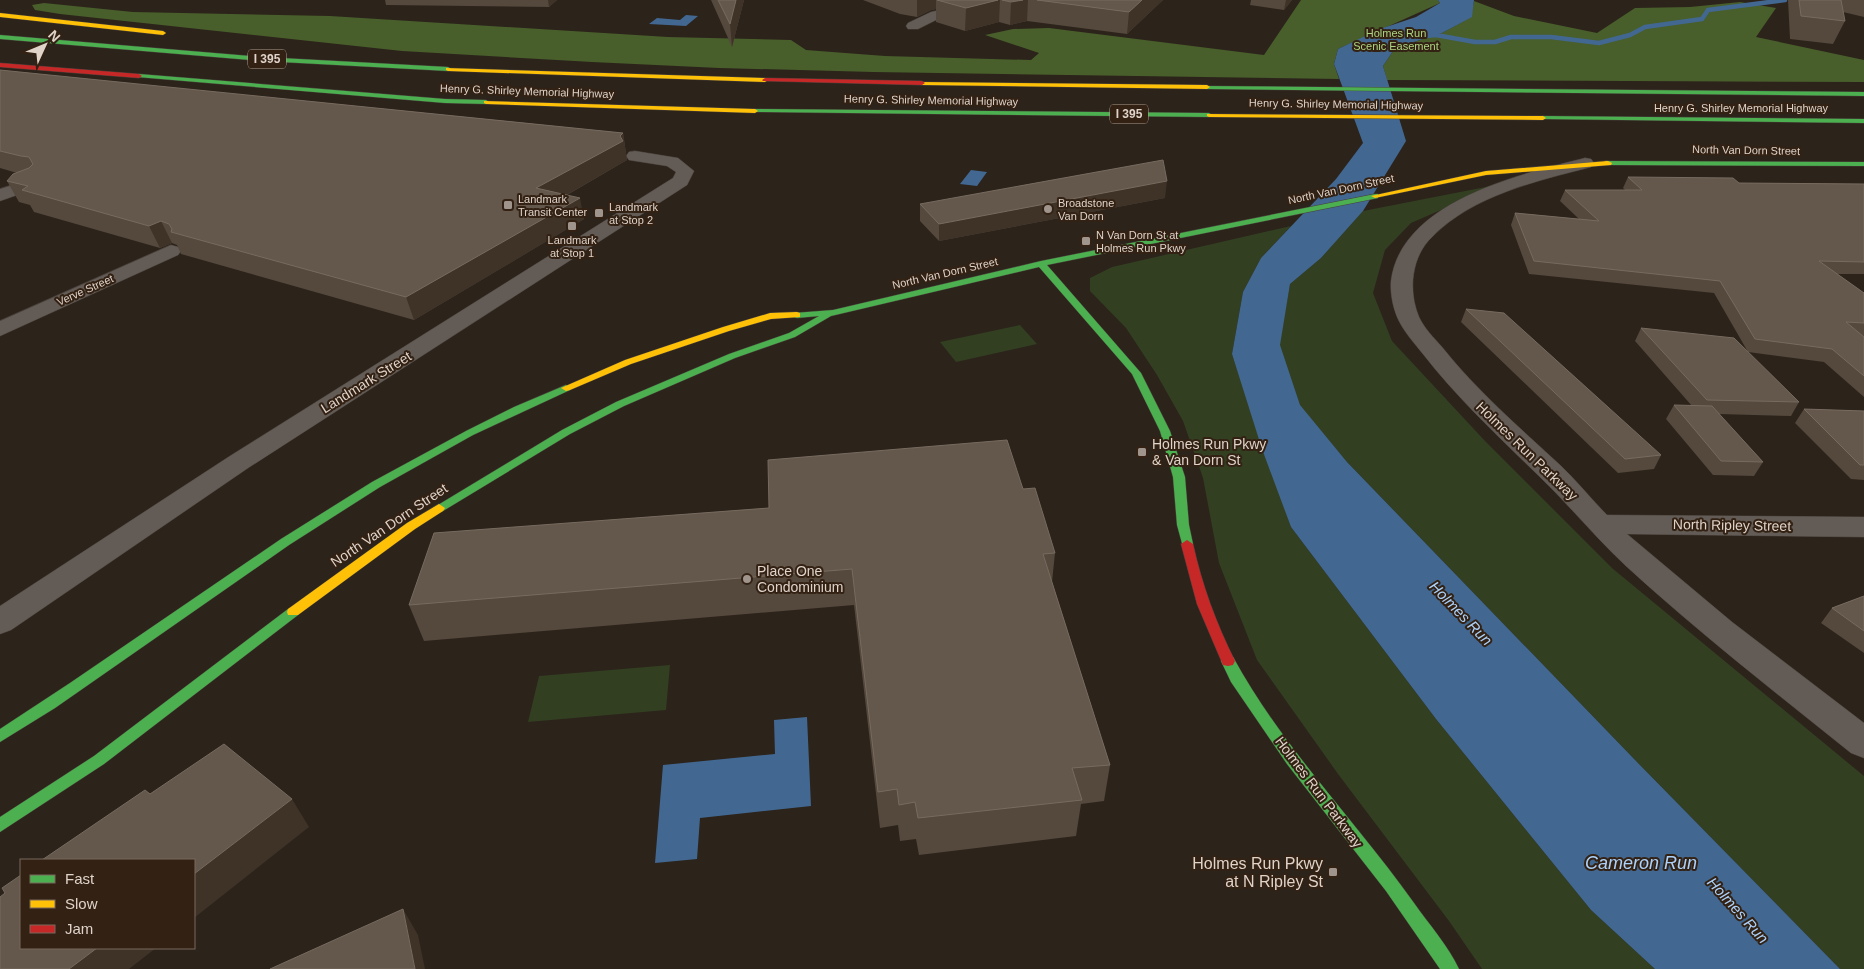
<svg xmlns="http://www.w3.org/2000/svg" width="1864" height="969" font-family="Helvetica,sans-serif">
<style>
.green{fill:#323f21}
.forest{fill:#485e2b}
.water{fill:#426892}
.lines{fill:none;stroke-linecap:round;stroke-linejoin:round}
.stream{stroke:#426892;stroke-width:4.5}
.street-casing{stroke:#48403a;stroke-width:1}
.fast-casing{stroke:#48403a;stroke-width:1}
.slow-casing{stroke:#48403a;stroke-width:1}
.jam-casing{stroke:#48403a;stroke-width:1}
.street{fill:#635c56;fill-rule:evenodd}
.fast{fill:#4caf50;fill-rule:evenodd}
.slow{fill:#ffc107;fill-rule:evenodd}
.jam{fill:#c62828;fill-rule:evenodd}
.wall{fill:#55483c}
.shaded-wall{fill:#3f3328}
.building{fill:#64574b;stroke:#776b5f}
.poi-dot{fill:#a0958d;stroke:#332214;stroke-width:2}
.labels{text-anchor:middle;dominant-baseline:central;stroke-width:4;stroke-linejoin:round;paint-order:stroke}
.far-park-label{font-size:11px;fill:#acd581;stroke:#332214}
.far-street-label{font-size:11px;fill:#dfd3ca;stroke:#332214}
.far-poi-label{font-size:11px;fill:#dfd3ca;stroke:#332214;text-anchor:start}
.shield{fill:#332214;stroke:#ab9e93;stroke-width:1}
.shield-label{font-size:12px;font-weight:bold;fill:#dfd3ca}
.street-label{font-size:14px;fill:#dfd3ca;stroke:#332214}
.poi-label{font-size:14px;fill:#dfd3ca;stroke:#332214;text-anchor:start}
.water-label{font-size:15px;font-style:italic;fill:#acd2fc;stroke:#332214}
.near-poi-label{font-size:16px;fill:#dfd3ca;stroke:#332214;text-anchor:end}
.near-water-label{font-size:18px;font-style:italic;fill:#acd2fc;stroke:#332214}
</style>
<rect width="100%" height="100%" fill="#2c231b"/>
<!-- green -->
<path class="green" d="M1501 184 1411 223 1385 250 1373 293 1392 341 1486 442 1612 568 1864 776V969H1840L1637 762 1347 462 1300 406 1279 345 1290 284 1321 258 1363 211Z
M1291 226 1261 258 1243 292 1232 354 1291 527 1436 719 1591 910 1655 969H1482L1449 921 1338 774 1257 660 1219 563 1203 478 1183 421 1157 375 1126 328 1090 291V278L1112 267Z
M1020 325 1037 344 956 362 940 342Z
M670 665 666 710 528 722 539 676Z"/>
<!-- forest -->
<path class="forest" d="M1301 0H1438L1440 3 1338 49 1334 64 1339 79 873 72 719 68 592 62 402 51 60 14 35 10 32 5 44 3 133 12 330 16 668 37 791 40 806 50 885 56 1031 60 1039 53 985 35 1013 29 1049 28 1264 55Z
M1474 1 1514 16 1597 33 1635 8 1690 7 1740 2 1776 8 1756 37 1864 60V82L1387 80 1383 66 1395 48 1442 33 1471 17Z"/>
<!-- water -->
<path class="water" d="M1438 0H1474L1472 17 1442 33 1395 48 1383 66 1406 141 1363 211 1321 258 1290 284 1280 345 1300 405 1347 462 1637 762 1840 969H1655L1591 910 1436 719 1291 527 1262 449 1232 354 1243 292 1261 258 1336 179 1363 143 1334 64 1338 49 1380 29 1416 17 1440 3Z
M686 15 698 16 686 26 649 24 657 18 680 20Z
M971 170 987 172 977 186 960 184Z
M807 717 811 806 700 818 697 859 655 863 663 765 775 754 774 720Z"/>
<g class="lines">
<!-- stream -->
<path class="stream" d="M1426 36 1436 35 1475 42H1495L1511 37H1551L1599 43 1630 35 1645 27 1702 19 1708 10 1785 0"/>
<defs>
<path id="street" d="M986 0H1008L1006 3 940 18 918 29H908L906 26 908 23 931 12Z
M635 151 678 158 694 171 687 185 248 468 11 630 0 634V606L230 456 673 178 676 172 667 166 629 160 626 156 629 152Z
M1585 158 1591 159 1594 163 1591 167C1537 181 1474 195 1433 236 1411 256 1408 291 1419 317 1424 328 1434 338 1442 347 1477 391 1519 427 1560 465 1577 481 1591 499 1607 515L1864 517V537L1627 534 1732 622 1864 723V758L1851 753C1775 692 1698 632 1626 566 1595 537 1570 506 1540 477 1499 437 1458 399 1423 354 1415 344 1405 333 1399 321 1393 309 1390 293 1391 281 1401 201 1521 174 1585 158Z
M34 178 40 179 43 183 40 187 0 201V189Z
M171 245 178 247 181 251 178 255 0 336V321Z"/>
<path id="fast" d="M0 35 262 57 448 67 451 69 448 71 262 61 0 39Z
M139 74 445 99 486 100 489 102 486 104 445 103 137 77 136 76Z
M1205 86 1864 92V96L1207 89 1205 88Z
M755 109 1209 113 1212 115 1209 117 753 112V110Z
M1543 116 1864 119V123L1541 119V117Z
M1605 161 1864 162V166L1608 165 1604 163Z
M1375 194H1378V198L1047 265 1141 373 1170 431 1185 477 1189 525 1193 544 1191 547H1183L1177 525 1173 477 1160 431 1132 374 1039 267 831 316 795 337 735 358 624 406 570 434 443 511 439 512 433 508 562 430 616 402 729 354 789 333 819 316 797 318 794 317V313L833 310 1041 261Z
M566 385 571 388 570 390 473 435 380 487 289 545 55 708 0 742V729L70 683 281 539 372 482 466 431 514 407Z
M293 607 298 609 299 612 298 615 104 764 0 832V817L94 756 288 609Z
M1228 656 1233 657C1282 747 1355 820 1414 903 1428 923 1449 947 1459 969H1440L1386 891 1287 764 1231 682 1221 661 1223 657Z"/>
<path id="slow" d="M0 13 163 31 166 33 163 35 0 17Z
M446 68 765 78 768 80 765 82 448 71 446 70Z
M920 82 1207 85 1210 87 1207 89 922 85 920 84Z
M484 101 755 109 758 111 755 113 486 104 484 103Z
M1207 114 1543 116 1546 118 1543 120 1209 117 1207 116Z
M1608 161 1612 163 1611 165 1486 175 1375 198 1371 196 1486 171Z
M797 312 800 313V317L771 319 729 331 631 364 570 390 566 391 561 388 625 360 723 327 770 313Z
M439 504 445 508 443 511 415 529 298 615H288L287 612 288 609 407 523Z"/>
<path id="jam" d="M0 63 139 74 142 76 139 78 0 67Z
M765 78 922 81 925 83 922 85 763 81 762 80Z
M1187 540 1193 544C1202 585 1216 623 1235 661L1233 665 1228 666 1223 665 1197 604 1181 544Z"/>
</defs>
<!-- street casing -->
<use href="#street" class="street-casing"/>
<!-- fast casing -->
<use href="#fast" class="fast-casing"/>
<!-- slow casing -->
<use href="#slow" class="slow-casing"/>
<!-- jam casing -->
<use href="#jam" class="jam-casing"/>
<!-- street -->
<use href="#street" class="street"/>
<!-- fast -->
<use href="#fast" class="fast"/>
<!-- slow -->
<use href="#slow" class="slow"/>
<!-- jam -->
<use href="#jam" class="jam"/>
</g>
<!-- wall -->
<path class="wall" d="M385 0H557L549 7 386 5Z
M711 0H744L732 47Z
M863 0H1163L1127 34 1027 21 1010 25 999 22 965 31 936 22V9L931 10 917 17 900 14Z
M1251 0H1292L1284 10 1250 5Z
M1788 0H1864V17L1843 12 1845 21 1833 44 1790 39Z
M0 70 623 133 627 160 567 195 584 219 414 320 181 254 177 245 172 243 160 248 34 212 30 205 19 202 7 181 17 173 0 168Z
M1628 177 1739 183 1864 184V274H1837L1864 293V336H1863L1864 337V397L1824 362 1748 352 1714 293 1529 274 1511 225 1515 213 1579 219 1560 201 1565 190H1625L1623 188Z
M1165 198 939 241 920 221V204Z
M1466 309 1661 455 1654 469 1618 473 1461 322Z
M1641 328 1799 402 1791 416 1719 414 1763 462 1754 476 1713 475 1666 419 1674 405 1692 406 1635 341Z
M1804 409 1864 411V480L1851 479 1795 423Z
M1023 489 1055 553 1052 582 1110 765 1104 801 1081 804 1076 836 919 855 916 839 900 841 898 825 880 828 854 605 424 641 409 605Z
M1864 596V653L1821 623 1832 608Z"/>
<!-- shaded-wall -->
<path class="shaded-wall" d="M548 0H557L549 7Z
M736 0H744L732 47 730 24Z
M917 0H936V9L931 10 917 17Z
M998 0H1000L999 22 965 31 966 8Z
M1023 0H1028L1027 21 1010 25 1011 2Z
M1142 0H1163L1127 34 1129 12Z
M1286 0H1292L1284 10Z
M623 133 627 160 542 209 536 188 620 136Z
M1167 181 1165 198 939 241V224Z
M580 198 584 219 414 320 406 297Z
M161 221 172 243 160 248 149 226Z
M292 799 309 827 194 918V874Z
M403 909 418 935 425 969H415Z
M97 948H156L129 969H69Z"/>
<!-- building -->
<path class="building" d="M718 0H736L730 24Z
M937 0H998L966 8Z
M1002 0H1023L1011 2Z
M1037 0H1142L1129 12Z
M1799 0H1841L1845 21 1801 16Z
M0 70 623 133 620 136 623 141 536 188 580 198 406 297 171 232 172 229 169 224 161 221 149 226 22 190 28 186 7 181 13 174 29 168 33 164 29 157 21 156 0 151Z
M1163 160 1167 181 939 224 920 204Z
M1628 177 1733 178 1739 183 1864 184V262L1819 261 1864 293V323L1846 322 1864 337V376L1832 349 1755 339 1720 281 1534 261 1515 213 1599 221 1565 190H1642Z
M1466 309 1504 313 1661 455 1625 459Z
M1641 328 1734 338 1799 402 1707 400Z
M1674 405 1712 406 1763 462 1721 461Z
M1804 409 1864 411V465H1860Z
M1007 440 1023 489 1035 488 1055 553 1043 554 1110 765 1072 768 1082 800 918 818 915 802 899 805 897 789 878 792 852 569 409 605 434 533 769 508 768 460Z
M1864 596V631L1832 608Z
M224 744 292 799 194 874V860H42L145 790 150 794Z
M21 875V948H97L69 969H0V897L5 893 2 888Z
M403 909 415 969H270Z"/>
<!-- markers -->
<g class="poi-dot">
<rect x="503" y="200" width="10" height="10" rx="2.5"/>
<circle cx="1048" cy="209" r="5"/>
<rect x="594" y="208" width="10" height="10" rx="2.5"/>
<rect x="567" y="221" width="10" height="10" rx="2.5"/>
<rect x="1081" y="236" width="10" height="10" rx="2.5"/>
<rect x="1137" y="447" width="10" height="10" rx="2.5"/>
<circle cx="747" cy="579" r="5"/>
<rect x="1328" y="867" width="10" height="10" rx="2.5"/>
</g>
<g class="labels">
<!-- far-park labels -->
<g class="far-park-label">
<text x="1396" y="33">Holmes Run<tspan x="1396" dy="13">Scenic Easement</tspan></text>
</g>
<!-- far-street labels -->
<g class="far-street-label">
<text transform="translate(527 91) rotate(2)">Henry G. Shirley Memorial Highway</text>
<text transform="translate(931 100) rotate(1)">Henry G. Shirley Memorial Highway</text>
<text transform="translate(1336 104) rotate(1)">Henry G. Shirley Memorial Highway</text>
<text x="1741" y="108">Henry G. Shirley Memorial Highway</text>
<text transform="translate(1746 150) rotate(1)">North Van Dorn Street</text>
<text transform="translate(1341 189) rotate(-12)">North Van Dorn Street</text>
<text transform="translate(945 273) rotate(-13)">North Van Dorn Street</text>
<text transform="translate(85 290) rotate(-24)">Verve Street</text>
</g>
<!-- far-poi labels -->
<g class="far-poi-label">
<text x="518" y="199">Landmark<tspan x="518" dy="13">Transit Center</tspan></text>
<text x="1058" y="203">Broadstone<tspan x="1058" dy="13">Van Dorn</tspan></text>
<text x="609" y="207">Landmark<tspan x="609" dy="13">at Stop 2</tspan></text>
<text x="1096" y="235">N Van Dorn St at<tspan x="1096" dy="13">Holmes Run Pkwy</tspan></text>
<text x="572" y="240" text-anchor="middle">Landmark<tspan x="572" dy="13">at Stop 1</tspan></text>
</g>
<!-- shield labels -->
<g class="shield">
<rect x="248" y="49.5" width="38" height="19" rx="4"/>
<rect x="1110" y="104.5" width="38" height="19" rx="4"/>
</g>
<g class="shield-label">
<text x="267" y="59">I 395</text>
<text x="1129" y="114">I 395</text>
</g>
<!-- street labels -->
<g class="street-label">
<text transform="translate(366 382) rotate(-32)">Landmark Street</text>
<text transform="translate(1527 451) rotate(44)">Holmes Run Parkway</text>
<text transform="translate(389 525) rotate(-34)">North Van Dorn Street</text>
<text transform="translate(1732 525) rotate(1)">North Ripley Street</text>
<text transform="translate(1319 792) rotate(53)">Holmes Run Parkway</text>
</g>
<!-- poi labels -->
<g class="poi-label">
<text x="1152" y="444">Holmes Run Pkwy<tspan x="1152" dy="16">&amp; Van Dorn St</tspan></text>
<text x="757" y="571">Place One<tspan x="757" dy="16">Condominium</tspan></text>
</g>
<!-- water labels -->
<g class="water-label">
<text transform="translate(1461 613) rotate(46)">Holmes Run</text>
<text transform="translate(1738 910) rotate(48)">Holmes Run</text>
</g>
<!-- near-poi labels -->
<g class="near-poi-label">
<text x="1323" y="863">Holmes Run Pkwy<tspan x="1323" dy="18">at N Ripley St</tspan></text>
</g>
<!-- near-water labels -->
<g class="near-water-label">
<text x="1641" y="863">Cameron Run</text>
</g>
</g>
<!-- legend -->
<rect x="20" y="859" width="175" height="90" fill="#332214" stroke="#78695d"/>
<rect x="30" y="875" width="25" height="8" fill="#4caf50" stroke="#78695d"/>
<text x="65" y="884" font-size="15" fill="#dfd3ca">Fast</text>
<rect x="30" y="900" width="25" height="8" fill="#ffc107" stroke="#78695d"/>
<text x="65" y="909" font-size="15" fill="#dfd3ca">Slow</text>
<rect x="30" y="925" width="25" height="8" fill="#c62828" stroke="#78695d"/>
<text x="65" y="934" font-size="15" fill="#dfd3ca">Jam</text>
<!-- north arrow -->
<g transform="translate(45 45) rotate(46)" stroke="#332214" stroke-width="4" paint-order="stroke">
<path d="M0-4L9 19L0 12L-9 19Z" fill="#dfd3ca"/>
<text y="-8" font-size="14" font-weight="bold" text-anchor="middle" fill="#dfd3ca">N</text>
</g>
</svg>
